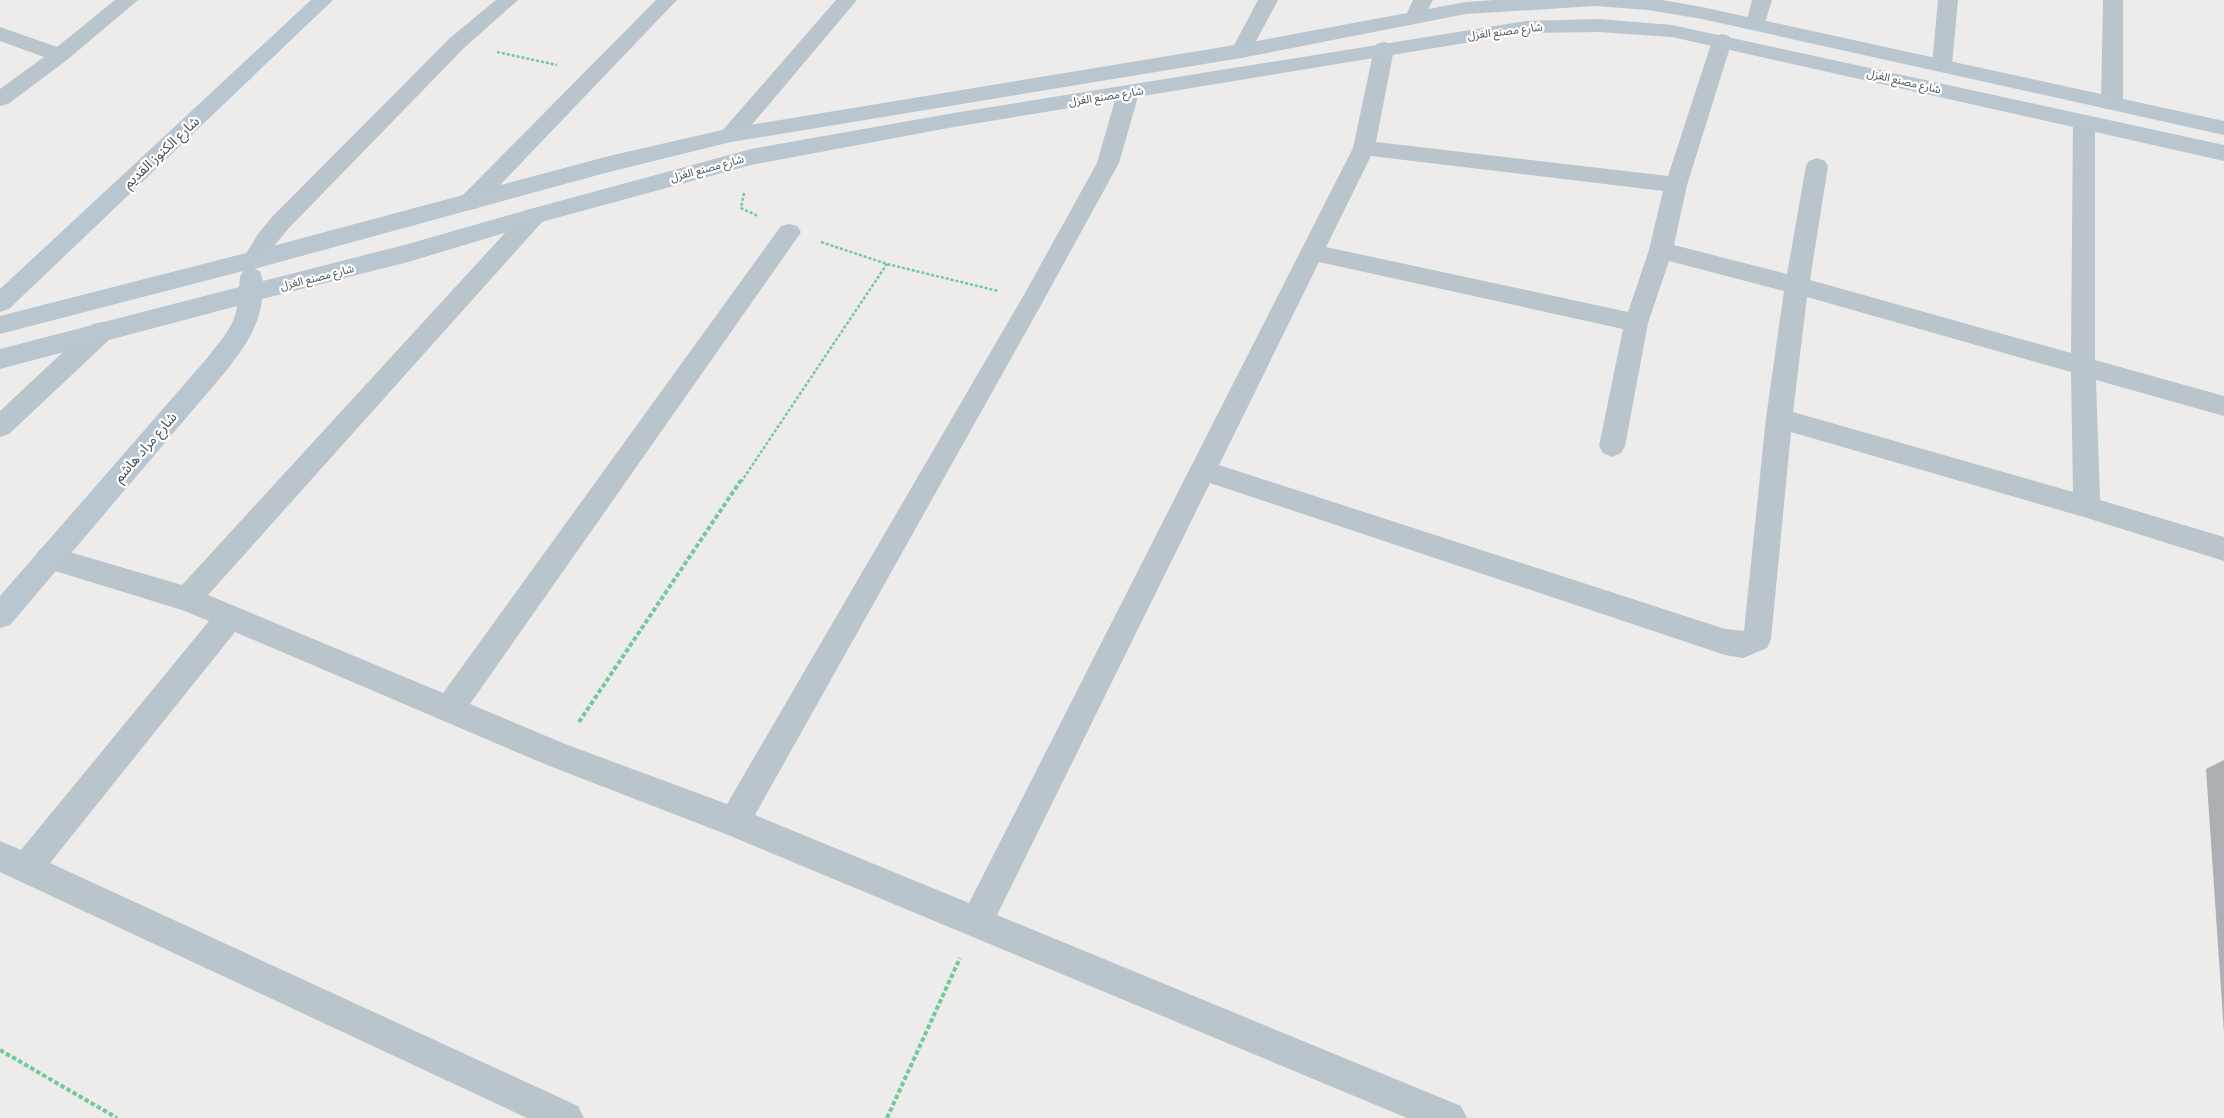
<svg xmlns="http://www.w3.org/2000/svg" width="2224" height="1118" font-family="Ubuntu,'Noto Sans Arabic',sans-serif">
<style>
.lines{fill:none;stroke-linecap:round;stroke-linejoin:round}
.path-far1{stroke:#71cb97;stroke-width:2.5;stroke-dasharray:3 2;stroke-linecap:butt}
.path{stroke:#71cb97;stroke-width:4;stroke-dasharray:4.5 2.5;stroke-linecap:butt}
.street{fill:#b9c4cb;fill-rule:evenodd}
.secondary{fill:#b9c6d0;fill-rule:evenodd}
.wall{fill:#acafb4}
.labels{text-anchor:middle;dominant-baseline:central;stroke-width:4.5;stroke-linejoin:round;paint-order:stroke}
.far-street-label{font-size:11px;fill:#445058;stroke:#fff}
.street-label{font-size:14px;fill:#445058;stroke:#fff}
</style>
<rect width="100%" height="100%" fill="#eeebeb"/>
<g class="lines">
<!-- path-far1 -->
<path class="path-far1" d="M497 52 557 65
M744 193 741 208 758 216
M821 242 887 264 998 291
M741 482 887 264"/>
<!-- path -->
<path class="path" d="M579 722 741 480
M0 1050 117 1118
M887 1118 960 958"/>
<!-- street -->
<path class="street" d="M115 0H138L67 60 8 104 0 106V89L44 57 0 41V27L57 47Z
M496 0H518L464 48 288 229 274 246 262 266 254 269 246 266 242 260 258 234 272 217 450 38Z
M656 0H677L478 208 470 210 462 208 459 202 462 196Z
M836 0H857L739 140 731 142 723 140 720 135 723 130Z
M1258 0H1278L1248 56 1241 58 1234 56 1231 51Z
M1413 0H1433L1422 21 1415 23 1408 21 1405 17Z
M1752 0H1772L1763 29 1756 30 1749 29 1746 24Z
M1938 0H1958L1952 65 1949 70 1942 72 1935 70 1932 65Z
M2103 0H2123V103L2120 108 2112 110 2104 108 2101 103Z
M1722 34 1729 36 1732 41 1687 185 1674 245 1787 274 1806 166 1809 161 1817 158 1825 161 1828 166 1810 280 2071 353 2073 122 2076 117 2084 115 2092 117 2095 122V360L2224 396V416L2096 380 2100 500 2224 537V561L2087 518 1791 432 1771 639 1767 648 1743 658 1725 655 1210 483 997 915 1461 1106 1467 1118H1407L728 835 547 765 235 632 50 863 578 1106 584 1118H527L0 872V841L21 850 209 621 182 610 39 566 35 558 39 550 49 546 182 585 526 210 534 208 542 210 545 216 542 222 208 595 443 693 781 226 789 224 797 226 801 232 797 238 470 704 565 744 727 804 1025 293 1097 163 1117 93 1120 88 1128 86 1136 88 1139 93 1119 163 1041 305 755 815 969 903 1353 148 1374 49 1377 44 1384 42 1391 44 1394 49 1376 142 1668 176 1712 41 1715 36ZM1371 156 1663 191 1649 250 1628 312 1326 247ZM1669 261 1784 291 1766 418 1744 631 1725 629 1219 465 1319 262 1623 329 1599 446 1603 453 1612 457 1621 453 1625 446 1648 323ZM1807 297 2071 372 2073 492 1793 412Z
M102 322 111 324 114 331 111 338 9 434 0 437V411L93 324Z"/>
<!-- secondary -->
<path class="secondary" d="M311 0H333L9 309 0 312V289Z
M1494 0H1662L1702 7 2224 121V135L1702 19 1648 10 1595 6 1466 14 1241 58 731 142 609 172 254 269 260 271 263 281 408 244 534 208 751 149 948 114 1526 21 1599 19 1672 25 2224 145V161L1672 37 1599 32 1526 33 948 128 751 165 534 224 408 262 262 299C259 328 243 349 226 371L10 625 0 628V596L208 357C220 341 235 326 237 306L0 369V349L239 287 240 277 243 271 0 334V316L254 251 609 156 731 128 1241 44 1466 2Z"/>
</g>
<!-- wall -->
<path class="wall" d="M2224 760V1033L2206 769Z"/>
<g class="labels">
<!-- far-street labels -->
<g class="far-street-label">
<text transform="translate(1505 31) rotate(-7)">شارع مصنع الغزل</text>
<text transform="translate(1904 81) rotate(13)">شارع مصنع الغزل</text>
<text transform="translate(1106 96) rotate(-9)">شارع مصنع الغزل</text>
<text transform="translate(707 168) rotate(-15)">شارع مصنع الغزل</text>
<text transform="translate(317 277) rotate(-14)">شارع مصنع الغزل</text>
</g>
<!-- street labels -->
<g class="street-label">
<text transform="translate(161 152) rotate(-43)">شارع الكنوز القديم</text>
<text transform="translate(145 447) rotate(-49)">شارع مراد هاشم</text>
</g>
</g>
</svg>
